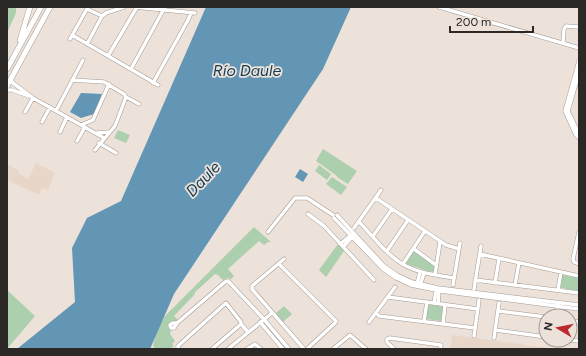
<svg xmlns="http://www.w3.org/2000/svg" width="586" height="356" font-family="Figtree,sans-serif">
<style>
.built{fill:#e8d6c9}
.green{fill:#accfae}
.water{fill:#6395b5}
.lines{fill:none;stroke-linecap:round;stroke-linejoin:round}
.minor-casing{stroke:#a49a92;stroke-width:4.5}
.highway-casing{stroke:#a49a92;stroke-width:6}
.minor{stroke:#fff;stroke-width:3.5}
.highway{stroke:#fff;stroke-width:5}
.labels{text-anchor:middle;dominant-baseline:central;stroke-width:3.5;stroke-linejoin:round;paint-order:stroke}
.water-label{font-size:16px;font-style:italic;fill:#123d54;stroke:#ede2da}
</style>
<rect width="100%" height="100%" fill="#ede2da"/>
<!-- built -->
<path class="built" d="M36 163 55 173 48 190 42 188 39 195 7 180V164L19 171 18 173 28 179Z
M452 335 520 344 556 349H450Z"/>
<!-- green -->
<path class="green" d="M7 7H16V13L7 33Z
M118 130 130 135 126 143 114 138Z
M323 149 357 171 348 184 337 177V176L316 161Z
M319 165 331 174 327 180 315 171Z
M332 177 347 187 341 195 326 184Z
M254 227 271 242H268L264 245 259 241 228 269 234 276 231 279 227 278 223 280 218 275 215 274 194 293 195 294 174 316 178 320 175 322 172 321 168 324V328L171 330 170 334 175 341 172 344 174 346 170 349H156L153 346 156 331 165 316Z
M338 244 344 251 326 277 319 270Z
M413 252H415L435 266 434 272 427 271 407 264 406 262Z
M562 275 579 278V291L560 288Z
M7 290 35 316 7 349Z
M428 304 443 307 441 321 426 319Z
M284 306 292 314 283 322 276 313Z"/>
<!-- water -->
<path class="water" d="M206 7H351L323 69 174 294 150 349H17L75 302 72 248 87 218 121 201Z
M81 93 102 94 94 114 81 118 70 112Z
M300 169 308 174 303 182 295 177Z"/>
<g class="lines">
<defs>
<path id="minor" d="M135 7 195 13
M439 7 579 48
M87 9 102 16
M72 35 158 85
M70 39 88 7
M563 43 564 29 566 26 579 27
M87 44 102 16 106 13 124 7
M108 56 137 7
M579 61 565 111 576 135 579 138
M131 69 165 7
M579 73 568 111 579 134
M11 80 13 83 33 98 104 138
M72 80 104 82 124 94 126 97 115 126 95 150
M153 83 188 20 191 13
M7 90H12L29 96
M126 97 139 104
M56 111 83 60
M25 112 33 98
M42 122 50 107
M81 125 93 120 109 84
M60 132 67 117
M97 133 109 132
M77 141 85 127
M99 143 116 153
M376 198 446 245 459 249
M308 214 324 226 374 280
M337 215 384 266 397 275 412 282 438 288 579 305
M334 218 383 269 396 278 411 285 440 291 579 309
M359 222C374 237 387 256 406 266 421 274 438 275 454 278
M354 228 381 190
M268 232 295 198H307L333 215
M579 232 573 259 574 262 579 264
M373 236 392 209
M340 244 351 235
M343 247 353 236
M414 249 436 265
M387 251 408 220
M480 254 579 276
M284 259 252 286V289L304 349
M279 264 336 321 335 323 307 349
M403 264 425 231
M435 275 440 242
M475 280 579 293
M495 283 499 259
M417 284 420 272
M453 285 460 243
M515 285 519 263
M420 286 424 273
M474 289 481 246
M558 290 561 272
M388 297 478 309
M434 303 436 290 437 288
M438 304 439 290
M498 311 546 317
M376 313 379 316 475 328
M556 316 558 305
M561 316V306
M424 321 427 302
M570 321 579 322
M260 322 283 349
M369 322 395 287
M173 323H177L174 328H171L170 325Z
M177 323 225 282 228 281 261 316 289 349
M443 324 445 305
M495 330 546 337
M474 336 479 300
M545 337 546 331
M494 338 499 303
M569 340 579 341
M178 349V346L226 303 241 322V324L248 332
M212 349 241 324
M228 349 272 313
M247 349 255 344 261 349
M333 349 350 335 366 349
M394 349 387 342V339L390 338 441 345 440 349"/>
<path id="highway" d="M20 40 30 7
M7 69 41 7
M7 86 50 7"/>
</defs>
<!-- minor casing -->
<use href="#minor" class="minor-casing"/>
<!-- highway casing -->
<use href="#highway" class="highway-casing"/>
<!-- minor -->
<use href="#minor" class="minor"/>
<!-- highway -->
<use href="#highway" class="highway"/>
</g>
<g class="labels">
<!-- water labels -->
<g class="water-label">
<text x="247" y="70">Río Daule</text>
<text transform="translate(203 179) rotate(-46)">Daule</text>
</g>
</g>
<!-- border -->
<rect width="586" height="356" fill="none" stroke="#2c2825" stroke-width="16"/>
<!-- north arrow -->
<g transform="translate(558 328) rotate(280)"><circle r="19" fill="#ede2da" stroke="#a09892"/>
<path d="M0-3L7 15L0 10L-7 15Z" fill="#b9292d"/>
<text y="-6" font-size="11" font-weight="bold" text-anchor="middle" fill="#2c2825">N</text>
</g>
<!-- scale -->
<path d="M450 26v6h83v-6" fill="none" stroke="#2c2825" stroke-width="2"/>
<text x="456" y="26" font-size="12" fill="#2c2825" stroke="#ede2da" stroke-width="3" paint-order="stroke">200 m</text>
</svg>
